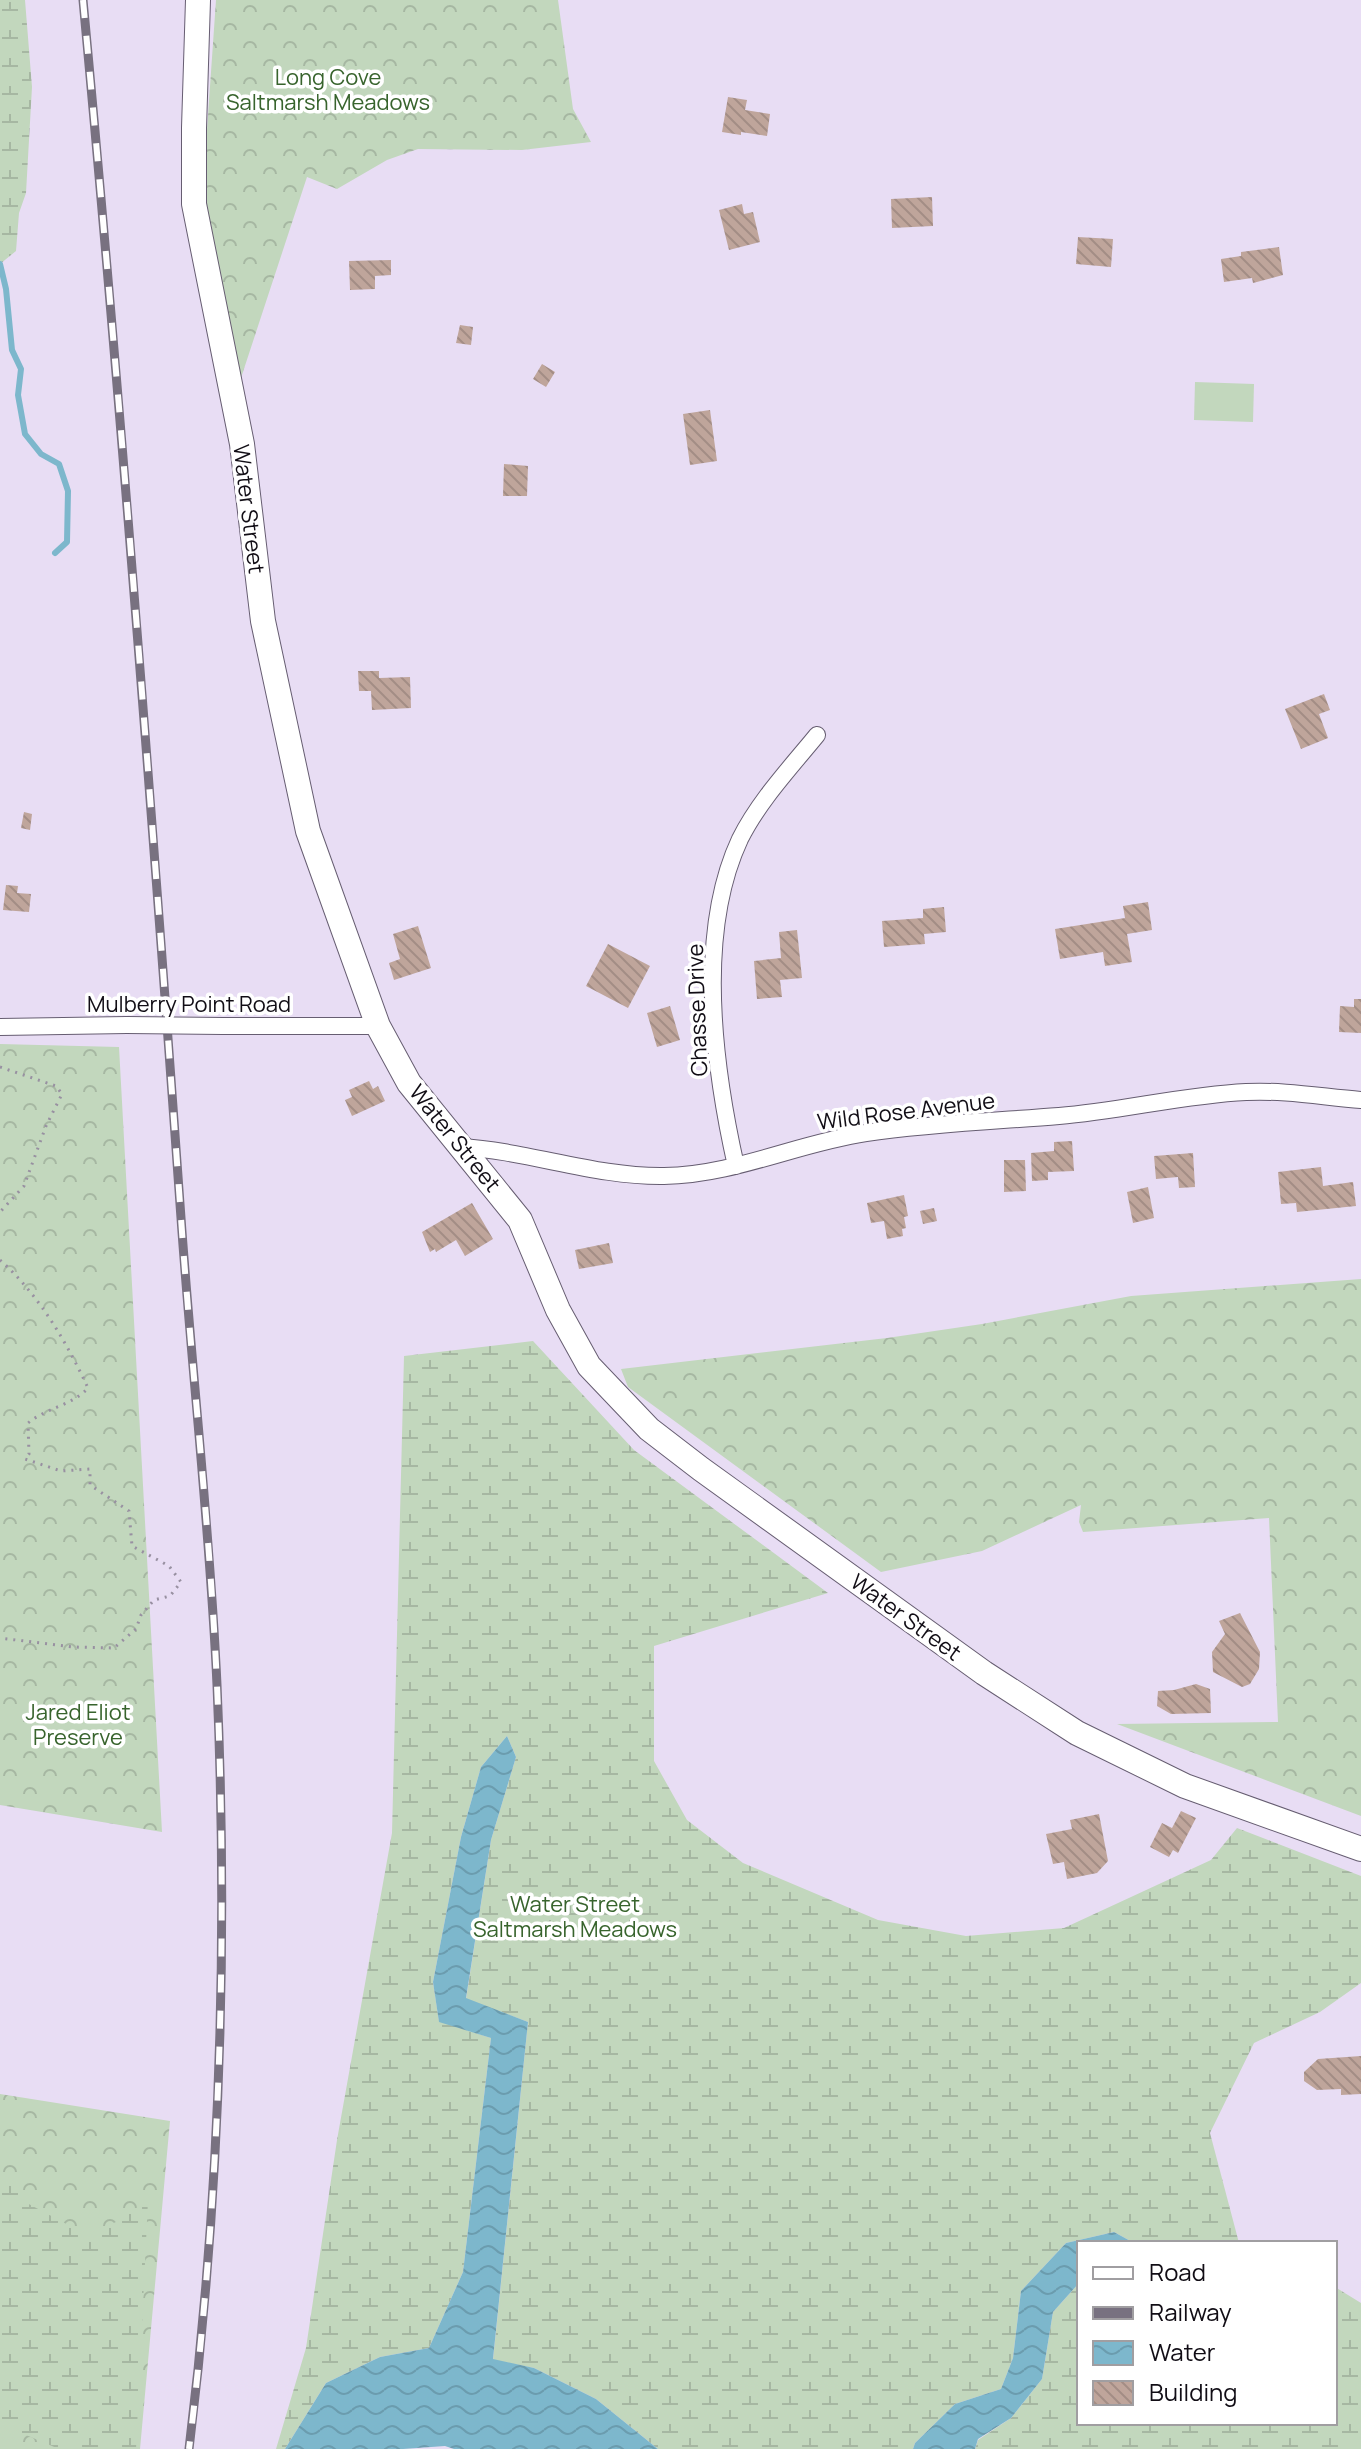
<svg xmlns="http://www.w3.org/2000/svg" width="1361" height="2449" font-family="Manrope,sans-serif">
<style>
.forest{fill:url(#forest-crowns)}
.wetland{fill:url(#wetland-marsh)}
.pitch{fill:#c2d7bd}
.water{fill:url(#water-waves)}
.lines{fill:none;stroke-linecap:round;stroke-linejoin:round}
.stream{stroke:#7db7cc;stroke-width:6}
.building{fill:url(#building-back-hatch)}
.street-casing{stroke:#665d71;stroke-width:18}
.secondary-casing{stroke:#665d71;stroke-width:26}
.path{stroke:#9890a1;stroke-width:3;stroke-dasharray:2 6;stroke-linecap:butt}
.street{stroke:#fff;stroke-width:16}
.secondary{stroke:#fff;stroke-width:24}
.rail-casing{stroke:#787180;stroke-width:9}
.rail{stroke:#fff;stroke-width:6;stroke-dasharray:18;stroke-linecap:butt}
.street-bridge-casing{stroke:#665d71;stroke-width:18;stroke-linecap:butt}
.street-bridge{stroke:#fff;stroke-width:16}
.labels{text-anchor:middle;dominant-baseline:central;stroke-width:7;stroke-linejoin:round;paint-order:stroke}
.park-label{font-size:22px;fill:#38642d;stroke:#fff}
.street-label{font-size:22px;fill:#110d15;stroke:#fff}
</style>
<defs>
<pattern id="forest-crowns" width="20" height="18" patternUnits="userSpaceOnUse" patternTransform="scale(2)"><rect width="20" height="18" fill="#c2d7bd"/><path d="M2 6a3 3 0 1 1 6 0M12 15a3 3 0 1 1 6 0" fill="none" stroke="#a6b7a2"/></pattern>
<pattern id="wetland-marsh" width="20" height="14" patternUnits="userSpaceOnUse" patternTransform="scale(2)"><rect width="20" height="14" fill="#c2d7bd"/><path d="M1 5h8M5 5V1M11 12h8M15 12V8" fill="none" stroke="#a6b7a2"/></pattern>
<pattern id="water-waves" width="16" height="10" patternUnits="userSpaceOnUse" patternTransform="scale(2)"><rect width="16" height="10" fill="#7db7cc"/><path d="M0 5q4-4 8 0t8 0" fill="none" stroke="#6b9cae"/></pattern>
<pattern id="building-back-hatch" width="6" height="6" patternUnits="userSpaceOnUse" patternTransform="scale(2)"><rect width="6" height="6" fill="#bfa59b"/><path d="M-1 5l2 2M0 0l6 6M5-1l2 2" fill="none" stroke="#a38d85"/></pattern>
</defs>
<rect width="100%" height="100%" fill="#e8ddf4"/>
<!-- forest -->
<path class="forest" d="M216 0H558L573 109 591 142 522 150 418 149 387 160 337 189 307 177 238 387 203 187Z
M0 1044 119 1047 162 1832 0 1805Z
M1361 1279V1816L1117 1724 1278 1722 1269 1518 1083 1532 1079 1522 1081 1505 982 1551 881 1572 628 1387 621 1369 887 1338 982 1324 1131 1296Z
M0 2094 170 2121 140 2449H0Z"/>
<!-- wetland -->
<path class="wetland" d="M0 0H25L32 87 26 193 19 213 16 251 0 264Z
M533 1341 634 1450 828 1593 654 1646V1761L687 1820 743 1863 878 1920 966 1936 1064 1928 1211 1860 1237 1828 1361 1876V1983L1320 2012 1254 2043 1210 2133 1239 2243H1134L1114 2232 1066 2243 1021 2291 1013 2358 1001 2389 955 2404 915 2443 913 2449H658L596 2399 534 2368 493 2360 528 2022 466 1999 491 1840 516 1757 507 1736 481 1767 461 1837 433 1982 439 2021 491 2038 463 2272 429 2348 380 2357 326 2383 285 2449H276L306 2348 337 2140 392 1833 404 1356Z
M0 2184 14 2186 25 2202 87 2235 116 2222 148 2200 136 2449H59L0 2424Z
M1079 2283V2423H1335V2287L1361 2303V2449H975L978 2440 1011 2418 1042 2379 1053 2312Z"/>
<!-- pitch -->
<path class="pitch" d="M1195 382 1254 384 1253 422 1194 420Z"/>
<!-- water -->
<path class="water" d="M507 1736 516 1757 491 1840 466 1998 528 2022 493 2359 534 2368 596 2399 658 2449H454L445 2446 403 2449H285L326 2383 380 2357 429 2348 463 2272 491 2038 439 2022 433 1982 461 1837 481 1767Z
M1114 2232 1134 2243H1079V2283L1053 2312 1042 2379 1011 2418 978 2439 975 2449H913L915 2443 955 2404 1001 2389 1013 2358 1021 2291 1066 2243Z"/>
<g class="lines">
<!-- stream -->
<path class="stream" d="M0 264 6 289 12 350 21 369 18 395 25 434 41 454 59 464 68 491 67 542 55 553"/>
</g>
<!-- building -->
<path class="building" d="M728 97 747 100 745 110 770 114 767 136 741 132V135L722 132Z
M932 197 933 226 892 228 891 199Z
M742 204 744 214 753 212 760 242 729 250 719 210Z
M1078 237 1113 239 1111 267 1076 264Z
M1279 247 1283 275 1253 283 1252 278 1224 282 1221 259 1241 256V252Z
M391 260V275L375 276V289L350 290 349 261Z
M460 325 473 327 471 345 456 343Z
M542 364 555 372 546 387 533 379Z
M710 410 717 461 690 465 683 414Z
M504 464 528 466 527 496H503Z
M358 671H379V678L410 677 411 708 372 710 371 691H359Z
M1324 694 1330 710 1319 714 1328 738 1301 749 1285 709Z
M24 812 32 814 30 830 21 828Z
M6 885 18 886 17 893 31 894 29 912 3 910Z
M1148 902 1152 930 1127 934 1132 962 1105 966 1103 952 1060 959 1055 929 1125 918 1123 906Z
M944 907 946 932 924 934 925 944 884 947 882 921 923 918V909Z
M418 926 431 968 394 980 389 963 400 959 393 934Z
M797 930 802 978 780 980 782 997 757 999 754 961 781 958 779 932Z
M608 944 650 966 628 1008 586 986Z
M1354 999H1361V1033L1339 1032 1340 1006 1354 1007Z
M670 1006 680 1040 657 1047 647 1013Z
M369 1081 373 1089 378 1086 385 1101 352 1116 345 1100 352 1097 349 1090Z
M1072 1141 1074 1171 1048 1172V1180L1032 1181 1031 1153 1054 1151V1142Z
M1193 1153 1195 1187 1179 1188 1178 1177 1156 1179 1154 1156Z
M1004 1160H1025L1026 1191 1004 1192Z
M1321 1167 1323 1186 1353 1182 1356 1206 1297 1212 1296 1203 1281 1204 1278 1172Z
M1148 1187 1154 1218 1133 1223 1127 1192Z
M904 1195 908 1216 904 1217 906 1228 902 1229 903 1236 887 1239 884 1221 871 1223 867 1203Z
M472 1203 493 1239 465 1256 456 1240 436 1252 435 1249 430 1252 422 1232Z
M934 1208 937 1221 923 1224 920 1211Z
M609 1243 613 1263 579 1269 575 1250Z
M1240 1613 1260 1652 1259 1669 1250 1684 1242 1687 1213 1672 1212 1652 1225 1634 1219 1621Z
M1196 1684 1210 1689 1211 1713 1171 1714 1157 1706 1158 1691 1174 1690Z
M1181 1811 1196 1818 1178 1853 1173 1850 1169 1857 1150 1847 1162 1823 1172 1828Z
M1099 1814 1108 1861 1097 1873 1067 1879 1064 1862 1053 1864 1046 1834 1072 1829 1070 1820Z
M1361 2056V2094L1341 2095V2089L1317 2090 1304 2081V2072L1318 2059Z"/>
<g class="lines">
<defs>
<path id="street" d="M223 1026H378
M0 1027 127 1025
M460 1147C529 1151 595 1177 664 1176 734 1175 798 1143 866 1133 929 1124 995 1121 1059 1116 1122 1111 1183 1095 1246 1092 1284 1090 1323 1097 1361 1100
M736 1166C714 1068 696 933 740 839 759 801 790 768 817 735"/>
<path id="secondary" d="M198 0 194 128V204L242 444 263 621 308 831 378 1026 409 1083 520 1220 558 1310 589 1366 649 1429 701 1469 984 1673 1077 1733 1185 1786 1361 1849"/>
</defs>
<!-- street casing -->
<use href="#street" class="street-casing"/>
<!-- secondary casing -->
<use href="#secondary" class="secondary-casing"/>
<!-- path -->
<path class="path" d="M0 1067 56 1086 62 1094 46 1126 24 1186 0 1212
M0 1260C39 1295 66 1341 88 1388 73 1405 46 1408 28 1423L29 1454 25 1459 61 1471 90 1469V1485L129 1511 132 1546 169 1566 181 1582 170 1596 154 1600 141 1615 136 1629 114 1648 73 1647 0 1638"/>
<!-- street -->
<use href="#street" class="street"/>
<!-- secondary -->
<use href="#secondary" class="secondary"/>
<defs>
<path id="rail" d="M83 0C121 405 152 812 181 1218 192 1374 210 1529 217 1685 228 1939 220 2197 189 2449"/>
</defs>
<!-- rail casing -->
<use href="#rail" class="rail-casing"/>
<!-- rail -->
<use href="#rail" class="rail"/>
<defs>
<path id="street-bridge" d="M127 1025 223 1026"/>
</defs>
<!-- street-bridge casing -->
<use href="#street-bridge" class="street-bridge-casing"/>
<!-- street-bridge -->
<use href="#street-bridge" class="street-bridge"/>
</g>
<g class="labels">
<!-- park labels -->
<g class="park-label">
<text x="328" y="77">Long Cove<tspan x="328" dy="25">Saltmarsh Meadows</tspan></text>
<text x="78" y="1712">Jared Eliot<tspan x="78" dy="25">Preserve</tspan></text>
<text x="575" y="1904">Water Street<tspan x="575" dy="25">Saltmarsh Meadows</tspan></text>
</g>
<!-- street labels -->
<g class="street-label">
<text transform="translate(249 509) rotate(83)">Water Street</text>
<text x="189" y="1004">Mulberry Point Road</text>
<text transform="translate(697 1010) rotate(-92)">Chasse Drive</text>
<text transform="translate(906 1111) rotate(-7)">Wild Rose Avenue</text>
<text transform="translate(455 1138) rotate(51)">Water Street</text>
<text transform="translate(906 1617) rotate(36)">Water Street</text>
</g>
</g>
<!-- legend -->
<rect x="1077" y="2241" width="260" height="184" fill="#ffffff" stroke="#a09ea1" stroke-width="2"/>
<rect x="1093" y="2267" width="40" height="12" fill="#ffffff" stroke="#a09ea1" stroke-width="2"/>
<text x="1149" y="2281" font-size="24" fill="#110d15">Road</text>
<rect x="1093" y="2307" width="40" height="12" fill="#787180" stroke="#a09ea1" stroke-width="2"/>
<text x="1149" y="2321" font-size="24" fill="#110d15">Railway</text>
<rect x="1093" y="2341" width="40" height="24" fill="url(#water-waves)" stroke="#a09ea1" stroke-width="2"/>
<text x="1149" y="2361" font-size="24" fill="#110d15">Water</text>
<rect x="1093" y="2381" width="40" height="24" fill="url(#building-back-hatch)" stroke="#a09ea1" stroke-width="2"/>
<text x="1149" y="2401" font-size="24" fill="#110d15">Building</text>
</svg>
